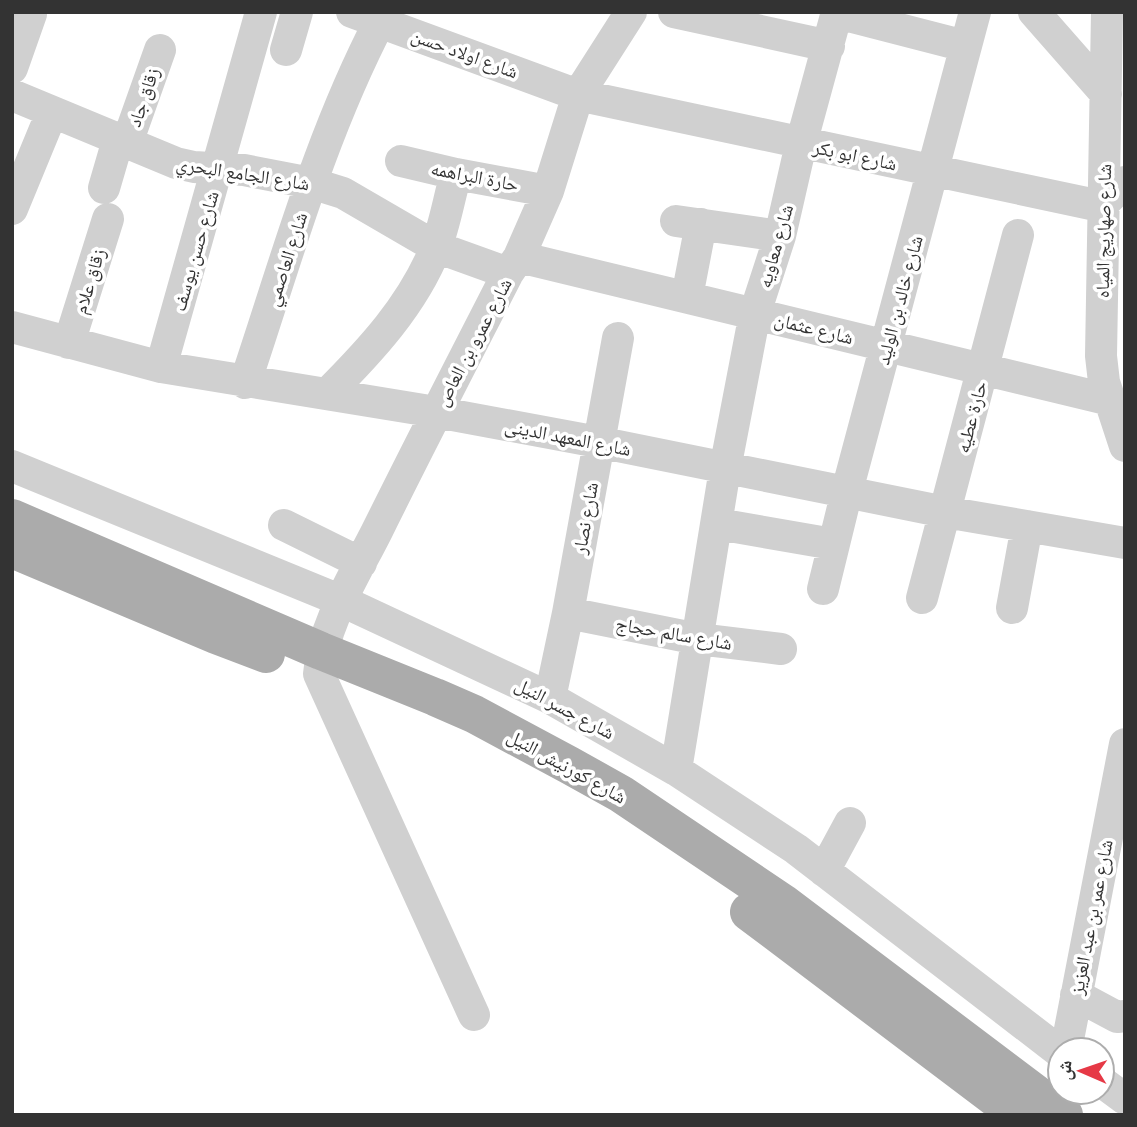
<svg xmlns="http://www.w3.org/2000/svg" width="1137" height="1127" font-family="Ubuntu,'Noto Naskh Arabic',sans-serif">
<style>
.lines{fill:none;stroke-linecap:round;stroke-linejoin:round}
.minor{stroke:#d0d0d0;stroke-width:32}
.major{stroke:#ababab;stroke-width:38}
.labels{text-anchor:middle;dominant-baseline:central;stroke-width:7;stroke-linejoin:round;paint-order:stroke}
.street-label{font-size:19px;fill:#333;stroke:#fff}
</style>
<rect width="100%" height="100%" fill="#fff"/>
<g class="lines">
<!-- minor -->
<path class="minor" d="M352 12 578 95 1091 204H1103L1125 182
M674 12 829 46
M1034 12 1106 94
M1107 12 1101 356 1104 382 1125 446
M837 13 965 46
M286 50 297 12
M12 68 31 14
M12 95 176 163 194 167 244 170 311 183 343 193 436 247 508 273
M127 143 160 50
M401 161 456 174 548 191
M104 188 118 140
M12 209 52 112
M676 221 780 236
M519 257 1110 400
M687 297 701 224
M12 327 161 367 436 412 598 442 945 512 1125 543
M69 343 108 219
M161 367 261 12
M245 383C286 261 320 136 380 21
M327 394C370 351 413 305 436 247 445 224 449 198 456 174
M12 466 342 601 550 698 676 770 796 849 1060 1052
M718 524 833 544
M284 525 361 563
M823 589 847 491 975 12
M922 598 1018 235
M1012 608 1027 526
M568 613 698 639 781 649
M550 698 568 613 618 338
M676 770 725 469 755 313 780 236 801 144 837 12
M824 871 850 823
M1076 995 1117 1017 1125 1016
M474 1015 319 674C323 624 355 575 377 531 420 444 464 359 508 273L519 257 548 191 578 95 631 12
M1066 1050 1125 744
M1102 1082 1125 1099"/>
<!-- major -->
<path class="major" d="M12 518 321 651 435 697 474 714 569 765 621 794 783 903 1064 1115
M12 549 216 635 266 654
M749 912 1018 1115"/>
</g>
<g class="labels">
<!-- street labels -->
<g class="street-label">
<text transform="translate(465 53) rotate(20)">شارع اولاد حسن</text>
<text transform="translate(143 97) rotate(-71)">زقاق جاد</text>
<text transform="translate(855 155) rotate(12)">شارع ابو بكر</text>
<text transform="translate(243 173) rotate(9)">شارع الجامع البحري</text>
<text transform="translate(475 176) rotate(11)">حارة البراهمه</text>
<text transform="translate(1103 231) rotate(-89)">شارع صهاريج المياه</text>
<text transform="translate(775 246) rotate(-74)">شارع معاويه</text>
<text transform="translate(195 251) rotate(-74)">شارع حسن يوسف</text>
<text transform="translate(286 259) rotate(-72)">شارع العاصمي</text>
<text transform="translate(89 281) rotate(-73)">زقاق علام</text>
<text transform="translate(899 300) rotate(-75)">شارع خالد بن الوليد</text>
<text transform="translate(814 328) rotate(14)">شارع عثمان</text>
<text transform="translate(473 342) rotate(-62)">شارع عمرو بن العاص</text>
<text transform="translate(971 417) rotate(-75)">حارة عطيه</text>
<text transform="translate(568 437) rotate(11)">شارع المعهد الدينى</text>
<text transform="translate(585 518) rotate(-80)">شارع نصار</text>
<text transform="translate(674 633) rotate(10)">شارع سالم حجاج</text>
<text transform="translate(565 708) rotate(28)">شارع جسر النيل</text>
<text transform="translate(567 766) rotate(29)">شارع كورنيش النيل</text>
<text transform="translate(1091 917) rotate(-79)">شارع عمر بن عبد العزيز</text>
</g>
</g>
<!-- border -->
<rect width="1137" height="1127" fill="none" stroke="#333333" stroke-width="28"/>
<!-- north arrow -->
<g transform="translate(1081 1071) rotate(272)"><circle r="33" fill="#ffffff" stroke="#adadad" stroke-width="2"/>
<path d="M0-5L12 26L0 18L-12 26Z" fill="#e63946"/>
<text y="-10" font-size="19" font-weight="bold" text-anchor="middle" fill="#333333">ش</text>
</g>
</svg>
